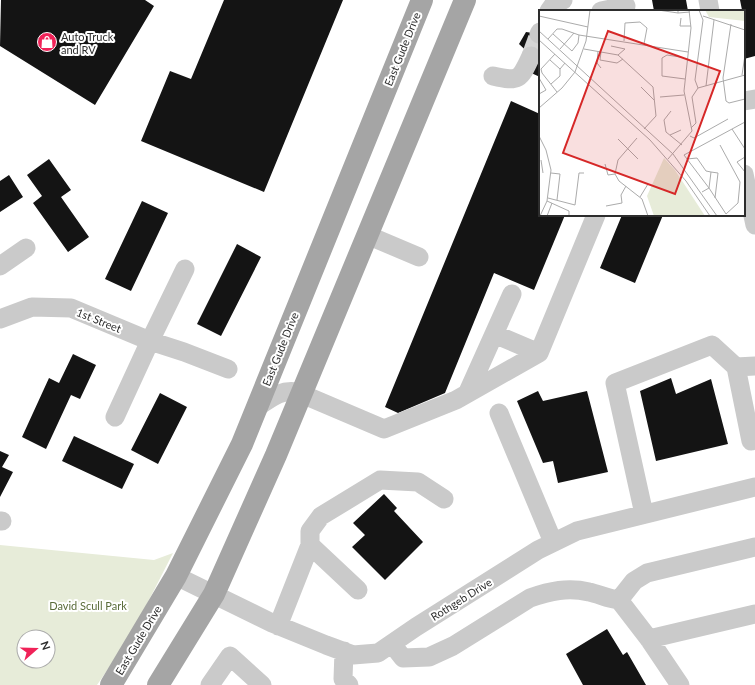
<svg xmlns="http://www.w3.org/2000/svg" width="755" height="685" font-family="Lato,sans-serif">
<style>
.green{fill:#e7ecd9;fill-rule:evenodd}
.building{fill:#141414}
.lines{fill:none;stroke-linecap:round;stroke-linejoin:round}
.minor-tunnel{stroke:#d5d5d5;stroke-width:19;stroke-dasharray:19 10;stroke-linecap:butt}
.minor{stroke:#cacaca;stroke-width:19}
.major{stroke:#a5a5a5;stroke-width:22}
.labels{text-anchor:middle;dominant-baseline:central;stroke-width:4;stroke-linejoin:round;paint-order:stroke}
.poi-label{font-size:11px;fill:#2d2d2d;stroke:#fff;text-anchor:start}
.street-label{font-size:11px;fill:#2d2d2d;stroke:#fff}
.park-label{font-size:11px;fill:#596b38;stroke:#fff}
.inset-road{fill:none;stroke:#ababab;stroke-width:1}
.view{fill:#d62828;fill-opacity:0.15;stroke:#d62828;stroke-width:2}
.inset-edge{fill:none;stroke:#2d2d2d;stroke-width:2}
</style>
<rect width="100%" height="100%" fill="#fff"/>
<!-- green -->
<path class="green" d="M0 545 154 560 173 553 130 637 97 685H0ZM24 637H48V661H24Z"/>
<!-- building -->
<path class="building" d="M1 0H145L154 6 95 105 0 46Z
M224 0H343L264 192 141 141 170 71 191 79Z
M652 0H686L688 11H654Z
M740 0H755V56L744 59V11H738L742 10Z
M526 32 540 34V77L529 72 535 59 519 44Z
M511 101 540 114V215H565L534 290 494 273 445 393 398 413 385 407Z
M49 159 71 190 61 197 89 237 68 252 33 203 42 196 27 175Z
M9 175 23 197 0 212V181Z
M142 201 168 213 131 291 105 279Z
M622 215H663L635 283 600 268Z
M237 244 261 257 221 336 197 324Z
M73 354 96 365 80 399 71 395 46 449 22 437 49 378 59 383Z
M671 378 676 394 711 379 728 444 656 461 640 391Z
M538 391 543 401 587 391 608 472 558 483 553 461 543 463 517 401Z
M160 393 187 407 158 464 131 450Z
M74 436 134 464 122 489 62 461Z
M0 451 9 455 2 467 13 472 0 497Z
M384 494 397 508 394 511 423 542 385 580 352 547 365 535 353 523Z
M607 629 623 655 627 652 646 685H583L566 654Z"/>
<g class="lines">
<!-- minor-tunnel -->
<path class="minor-tunnel" d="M531 56 539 34"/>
<!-- minor -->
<path class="minor" d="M708 0 710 11
M549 11 554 4 563 0
M601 11 626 6
M539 34 540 32
M493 76C519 82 520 80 531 56
M744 101 755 99
M744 174 755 225
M367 235 419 257
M0 266 26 248
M0 319 32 307 71 308 150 341 184 352 228 369
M494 334 539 353
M468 392 512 294
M256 408C270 399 280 389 297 392L384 429 456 400 539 353 596 215
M499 413 553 542
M115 417 150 341 185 269
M751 441 736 367 755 366
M644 514 615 383 712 345 736 367
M0 521H2
M310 545 358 590
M176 576 272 623 326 645 353 655 378 653 416 627 538 550 577 531 755 487
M619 600 634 581 647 573 755 547
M278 626 310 545V531L321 516 380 480 418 482 444 499
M649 639 755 614
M392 644 403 658 429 657 453 646 530 598C550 591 568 587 589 592 599 594 608 599 619 600L649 639 680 685
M344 651 343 679 349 685
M210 685 230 656 262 685"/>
<!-- major -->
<path class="major" d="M111 685 176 576 242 444 422 0
M158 685 214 594 276 455 465 0"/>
</g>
<!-- icons -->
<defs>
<symbol id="shop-disc" viewBox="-11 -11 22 22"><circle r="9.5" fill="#f02258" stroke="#fff"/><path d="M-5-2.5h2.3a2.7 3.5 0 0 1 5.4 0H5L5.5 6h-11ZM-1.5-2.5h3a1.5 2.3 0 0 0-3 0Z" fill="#fff"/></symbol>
</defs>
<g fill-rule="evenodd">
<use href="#shop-disc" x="36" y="31" width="22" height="22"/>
</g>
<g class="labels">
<!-- poi labels -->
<g class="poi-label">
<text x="61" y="36">Auto Truck<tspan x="61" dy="13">and RV</tspan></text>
</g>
<!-- street labels -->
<g class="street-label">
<text transform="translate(402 49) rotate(-68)">East Gude Drive</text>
<text transform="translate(99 320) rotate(22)">1st Street</text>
<text transform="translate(280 349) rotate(-68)">East Gude Drive</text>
<text transform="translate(461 599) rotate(-32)">Rothgeb Drive</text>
<text transform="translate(138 640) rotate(-59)">East Gude Drive</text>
</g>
<!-- park labels -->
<g class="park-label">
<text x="88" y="605">David Scull Park</text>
</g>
</g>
<!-- overview -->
<g transform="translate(539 10)">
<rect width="206" height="206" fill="#fff"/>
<path d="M166 0H206V11L170 7ZM125 148 136 160 166 206H115L108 186Z" fill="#e7ecd9"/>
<path class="inset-road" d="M119 0 139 3M139 0V3L151 2M0 6 49 17M164 6 206 20M142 8 141 16H152M192 14 184 68 187 91 190 93 206 89M0 21 134 144 178 206M14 24 33 41 39 33 40 25M9 29 18 19H23L40 25 149 42M0 30 111 130 147 171 171 206M85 31 86 13 101 12 108 18 105 34M72 36 86 39 79 45M21 39 35 23M45 39 79 45 114 77 117 106 105 119M59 41 58 53 62 58M62 42 61 50 78 53 84 49M16 44 2 59 3 63 18 82M128 45 123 48V66L146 69M128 45 141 47M11 50 21 59M203 65 206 45M0 68 7 80 0 84M12 74 21 66V59L26 53M167 76 175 10M102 77 115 90M159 78 156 70 164 10 160 0M121 87 145 85M0 98 23 78 36 62 47 31 51 0M132 101 125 110 127 122 143 135M152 118 157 113 153 87 159 78 206 65M193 119 206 139M131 125 142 120M0 126 7 140 12 160 8 191 1 206M151 126 155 128 189 109M98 128 79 150 76 164 80 171 103 189 109 206M79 129 99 149M206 147 198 152 206 162M129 149 153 121 145 81 152 18 150 0M148 149 158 148 167 161 172 162 170 178 148 149 145 145 206 112M2 150 4 163M66 154 69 165 76 164M172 162 179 163 176 188M12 163 21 164 18 190M163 182 170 178 187 204 199 193 201 172 181 135M101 187 109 174M9 188 36 195 40 163H45M8 191 30 201V206M67 196 83 193 82 185 87 176M8 206 13 193"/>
<path class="view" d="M69 21 181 61 136 184 24 143Z"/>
<rect width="206" height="206" class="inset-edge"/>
</g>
<!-- north arrow -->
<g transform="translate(36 649) rotate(70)"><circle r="19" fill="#ffffff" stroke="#ababab"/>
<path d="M0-3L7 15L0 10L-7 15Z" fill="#f02258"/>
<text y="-6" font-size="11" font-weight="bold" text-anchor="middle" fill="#2d2d2d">N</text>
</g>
</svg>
